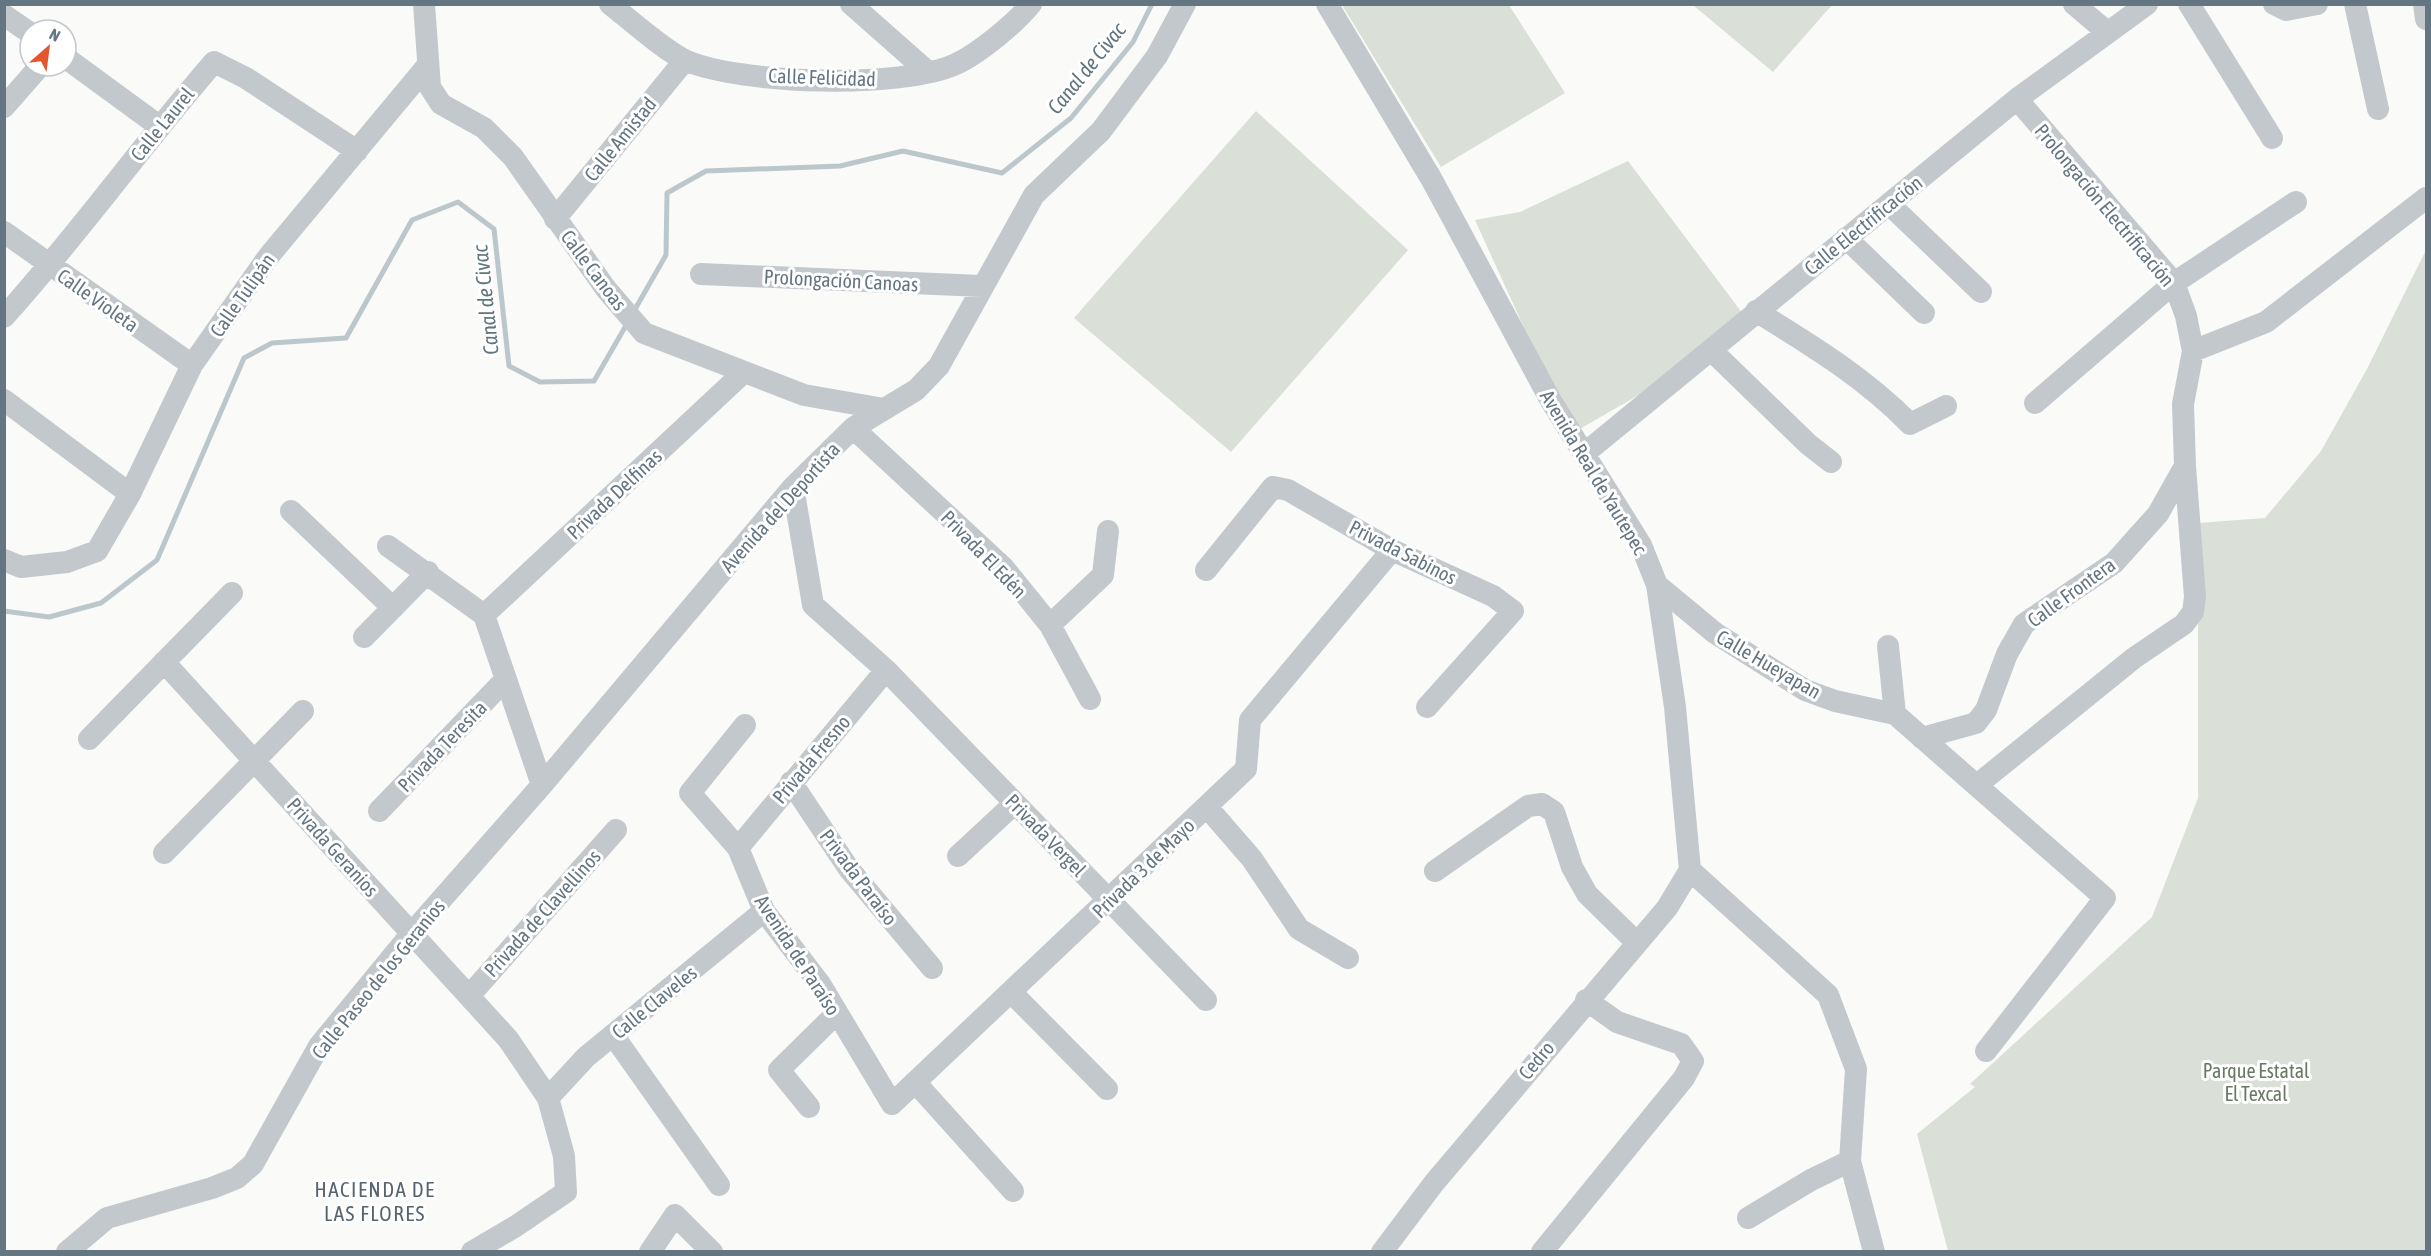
<svg xmlns="http://www.w3.org/2000/svg" width="2431" height="1256" font-family="'Asap Condensed',sans-serif">
<style>
.green{fill:#dadfd7}
.lines{fill:none;stroke-linecap:round;stroke-linejoin:round}
.stream{stroke:#bbc7cb;stroke-width:5}
.minor{stroke:#c3c8cc;stroke-width:22}
.labels{text-anchor:middle;dominant-baseline:central;stroke-width:6;stroke-linejoin:round;paint-order:stroke}
.street-label{font-size:20px;fill:#657683;stroke:#fff}
.park-label{font-size:20px;fill:#687a64;stroke:#fff}
.water-label{font-size:21px;font-style:italic;fill:#60757c;stroke:#fff}
.neighbourhood-label{font-size:21px;letter-spacing:1.5px;fill:#57646e;stroke:#fff}
</style>
<rect width="100%" height="100%" fill="#fafaf8"/>
<!-- green -->
<path class="green" d="M1342 5H1509L1565 93 1441 167Z
M1693 5H1832L1773 72Z
M1256 111 1408 250 1231 452 1074 318Z
M1628 161 1743 314 1663 381 1578 430 1536 354 1475 220 1520 212Z
M2426 250V1251H1948L1917 1134 1975 1087 1970 1084 2152 917 2198 798V523L2265 518 2321 451 2367 369Z"/>
<g class="lines">
<!-- stream -->
<path class="stream" d="M634 311 666 255 667 193 706 171 840 166 903 151 1002 173 1071 118 1133 42 1152 4
M4 611 49 617 101 603 157 560 244 358 272 343 346 338 412 220 458 202 494 229 509 366 540 382 594 381 628 322"/>
<!-- minor -->
<path class="minor" d="M424 4 430 87 441 104 484 128 513 157 606 289 644 333 804 395 884 409
M610 4C629 19 666 52 687 61 742 84 901 89 956 64 978 54 1016 23 1031 4
M851 4 928 72
M1327 4 1432 180 1551 401 1641 545 1657 585 1675 707 1690 870 1828 995 1856 1069 1850 1161 1874 1252
M2074 4 2107 32
M2189 4 2272 138
M2274 4 2286 10 2317 4
M2355 4 2378 109
M2424 4 2426 19
M4 15 30 33
M66 58 159 126
M2017 99 2174 283 2186 316 2193 351
M4 107 40 66
M1889 204 1981 292
M555 219 685 60
M4 232 192 365
M1846 238 1924 313
M701 274 981 286
M1756 311C1811 345 1865 378 1910 424L1946 406
M4 317C78 235 142 145 214 62L246 78 357 151
M1711 350 1808 444 1831 462
M4 400 130 494
M2035 403 2174 283 2296 202
M853 428 1003 567 1050 625 1090 699
M1585 453 2017 99 2147 4
M793 487 813 605 886 670 1206 1000
M291 511 393 608
M388 546 484 615 542 785
M4 560 21 567 67 562 97 551 130 494 192 365 268 257 427 66
M1206 570 1273 487 1288 490 1392 550 1493 596 1513 611 1427 707
M1657 585 1715 633 1805 690 1835 701 1895 714 2105 898 1986 1051
M484 615 743 373
M1050 625 1103 575 1108 531
M364 637 428 572
M1888 646 1895 714
M164 662 508 1039 548 1098 564 1156 566 1192 516 1226 472 1252
M745 725 690 793 738 848 764 911 820 984 892 1104 1246 769 1250 720 1392 550
M1922 738 1976 723 1986 710 2007 654 2024 624 2114 563 2158 514 2185 466 2183 404 2193 351 2266 322 2426 198
M89 739 232 593
M791 782 849 869 932 968
M1977 785 2134 658 2184 624 2193 612 2195 597 2185 466
M1207 807 1252 859 1299 929 1348 958
M379 811 505 680
M738 848 886 670
M164 853 303 711
M958 856 1015 803
M1435 871 1528 806 1542 804 1554 812 1572 867 1587 894 1636 942
M1011 992 1107 1089
M469 996 616 830
M613 1035 719 1185
M915 1082 1013 1191
M548 1098 586 1057 764 911
M809 1107 779 1070 836 1014
M1748 1218 1811 1180 1850 1161
M67 1252 107 1218 212 1188 237 1178 253 1164 319 1046 411 934 542 785 793 487 853 428 916 390 939 366 1034 195 1101 131 1157 56 1185 4
M650 1252 675 1215 712 1252
M1382 1252 1434 1183 1667 908 1690 870
M1542 1252 1684 1078 1693 1061 1681 1044 1617 1022 1586 1000"/>
</g>
<g class="labels">
<!-- street labels -->
<g class="street-label">
<text transform="translate(822 77) rotate(2)">Calle Felicidad</text>
<text transform="translate(162 124) rotate(-51)">Calle Laurel</text>
<text transform="translate(620 139) rotate(-51)">Calle Amistad</text>
<text transform="translate(2105 205) rotate(50)">Prolongación Electrificación</text>
<text transform="translate(1863 225) rotate(-39)">Calle Electrificación</text>
<text transform="translate(594 270) rotate(53)">Calle Canoas</text>
<text transform="translate(841 280) rotate(3)">Prolongación Canoas</text>
<text transform="translate(242 295) rotate(-55)">Calle Tulipán</text>
<text transform="translate(98 300) rotate(35)">Calle Violeta</text>
<text transform="translate(1594 472) rotate(59)">Avenida Real de Yautepec</text>
<text transform="translate(614 494) rotate(-43)">Privada Delfinas</text>
<text transform="translate(780 507) rotate(-48)">Avenida del Deportista</text>
<text transform="translate(1403 552) rotate(27)">Privada Sabinos</text>
<text transform="translate(984 554) rotate(46)">Privada El Edén</text>
<text transform="translate(2071 592) rotate(-36)">Calle Frontera</text>
<text transform="translate(1769 664) rotate(30)">Calle Hueyapan</text>
<text transform="translate(442 746) rotate(-46)">Privada Teresita</text>
<text transform="translate(811 759) rotate(-50)">Privada Fresno</text>
<text transform="translate(1046 835) rotate(46)">Privada Vergel</text>
<text transform="translate(333 847) rotate(48)">Privada Geranios</text>
<text transform="translate(1143 868) rotate(-44)">Privada 3 de Mayo</text>
<text transform="translate(859 877) rotate(53)">Privada Paraíso</text>
<text transform="translate(542 913) rotate(-48)">Privada de Clavellinos</text>
<text transform="translate(798 955) rotate(57)">Avenida de Paraíso</text>
<text transform="translate(378 979) rotate(-51)">Calle Paseo de los Geranios</text>
<text transform="translate(654 1002) rotate(-39)">Calle Claveles</text>
<text transform="translate(1536 1060) rotate(-50)">Cedro</text>
</g>
<!-- park labels -->
<g class="park-label">
<text x="2256" y="1070">Parque Estatal<tspan x="2256" dy="23">El Texcal</tspan></text>
</g>
<!-- water labels -->
<g class="water-label">
<text transform="translate(1086 68) rotate(-51)">Canal de Civac</text>
<text transform="translate(485 300) rotate(-96)">Canal de Civac</text>
</g>
<!-- neighbourhood labels -->
<g class="neighbourhood-label">
<text x="375" y="1189">HACIENDA DE<tspan x="375" dy="24">LAS FLORES</tspan></text>
</g>
</g>
<!-- border -->
<rect width="2431" height="1256" fill="none" stroke="#657683" stroke-width="12"/>
<!-- north arrow -->
<g transform="translate(48 48) rotate(28)"><circle r="28" fill="#ffffff" stroke="#c1c8cd" stroke-width="1.5"/>
<path d="M0-4.5L10 22L0 15L-10 22Z" fill="#e4572e"/>
<text y="-9" font-size="16" font-weight="bold" text-anchor="middle" fill="#657683">N</text>
</g>
</svg>
